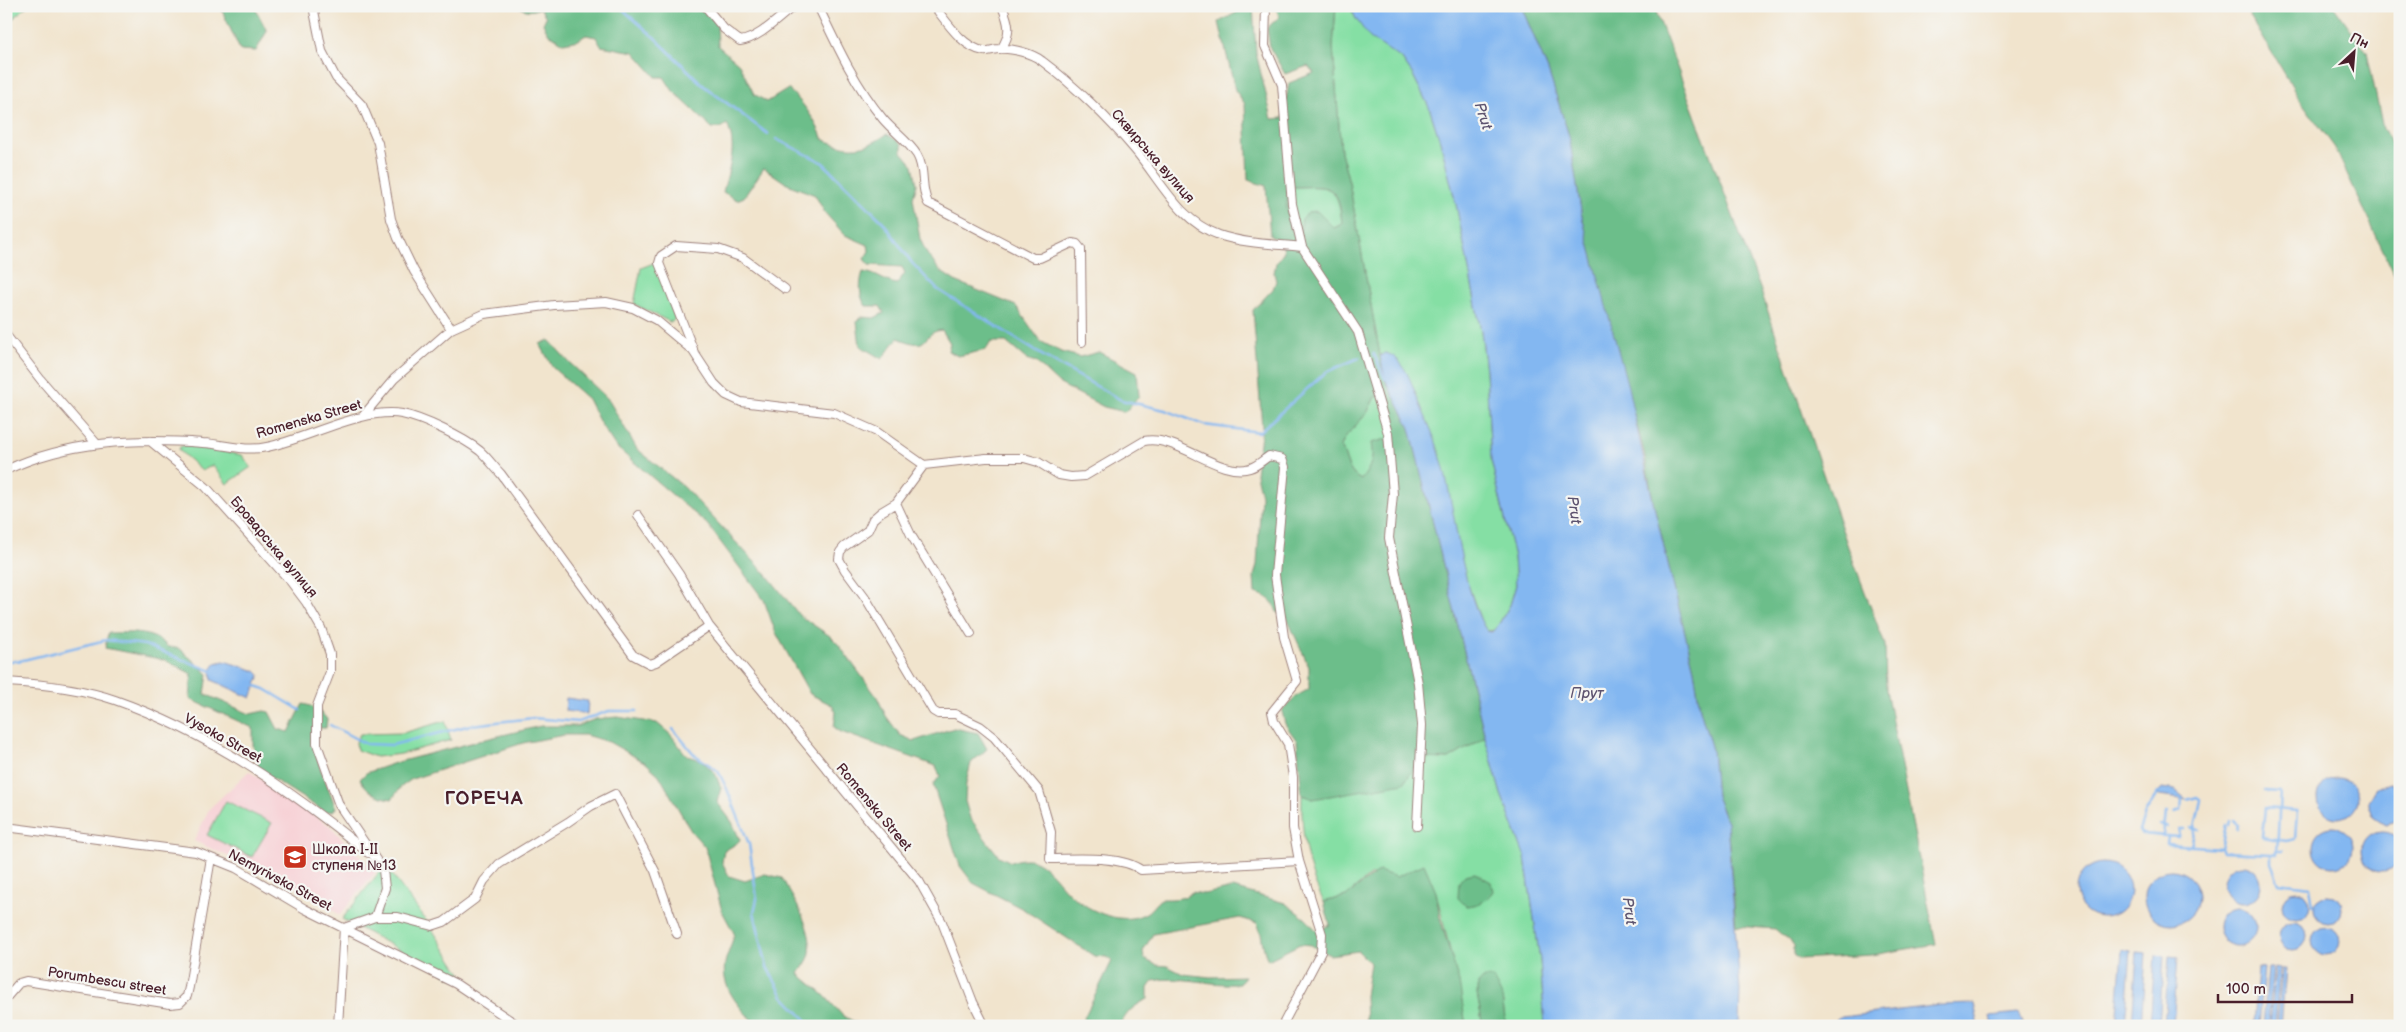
<svg xmlns="http://www.w3.org/2000/svg" width="2406" height="1032" font-family="'Balsamiq Sans',sans-serif">
<style>
.built{fill:#f7cfd4}
.green{fill:#85dfa4;stroke:#687f68}
.forest{fill:#6cbe8a;stroke:#5b6e5a;fill-rule:evenodd}
.water{fill:#83b7f1;stroke:#666b8e}
.lines{fill:none;stroke-linecap:round;stroke-linejoin:round}
.stream{stroke:#83b7f1;stroke-width:2.5}
.minor-casing{stroke:#9e827c;stroke-width:10}
.minor{stroke:#fff;stroke-width:8}
.labels{text-anchor:middle;dominant-baseline:central;stroke-width:4.5;stroke-linejoin:round;paint-order:stroke}
.street-label{font-size:14px;fill:#4a1f2b;stroke:#f6f6f2}
.poi-label{font-size:14px;fill:#4a1f2b;stroke:#f6f6f2;text-anchor:start}
.water-label{font-size:15px;font-style:italic;fill:#5e5470;stroke:#f6f6f2}
.district-label{font-size:19px;font-weight:bold;letter-spacing:1px;fill:#4a1f2b;stroke:#f6f6f2}
</style>
<rect width="100%" height="100%" fill="#f6f6f2"/>
<filter id="ink" filterUnits="userSpaceOnUse"><feTurbulence type="fractalNoise" baseFrequency=".02" numOctaves="2"/><feDisplacementMap in="SourceGraphic" scale="10" xChannelSelector="R" yChannelSelector="G"/><feConvolveMatrix kernelMatrix="1 2 1 2 8 2 1 2 1" color-interpolation-filters="sRGB"/></filter>
<filter id="wash" filterUnits="userSpaceOnUse"><feTurbulence type="fractalNoise" baseFrequency=".0096" numOctaves="4" result="noise"/><feDisplacementMap in="SourceGraphic" scale="20" xChannelSelector="R" yChannelSelector="G"/><feGaussianBlur stdDeviation="1.12" result="paint"/><feColorMatrix in="noise" values="0 0 0 0 0 0 0 0 0 0 0 0 0 0 0 0 0 1.4 0 .05"/><feComposite in="paint" operator="in"/></filter>
<g filter="url(#wash)">
<rect width="100%" height="100%" fill="#f1e4cd"/>
<!-- built -->
<path class="built" d="M249 771 330 826 376 872 340 915 303 890 194 841 209 809Z"/>
<!-- green -->
<path class="green" d="M6 6H27L6 25Z
M1336 6H1350L1356 19 1402 59 1413 75 1429 107 1441 144 1456 204 1481 331 1486 370 1491 460 1514 557 1516 585 1510 605 1495 630 1487 631 1482 624 1465 576 1439 451 1411 383 1400 363 1385 353 1380 356 1349 182 1341 152 1333 47Z
M1289 187C1327 187 1338 180 1342 224L1334 228 1317 211 1308 212 1300 231 1291 230 1286 208Z
M656 262 675 319 670 322 634 304 641 268Z
M1381 395 1394 437 1373 455 1371 468 1361 480C1347 473 1347 459 1341 446L1346 436 1367 413 1375 397Z
M186 445 242 455 251 467 227 484 213 465 202 471 179 450 180 447Z
M445 721 451 740 401 754 376 757 357 750 356 742 360 734 403 733Z
M1485 737 1501 794 1525 857 1540 960 1545 1026H1506L1502 997 1477 994 1483 1026H1466C1459 980 1446 937 1436 892L1410 872 1396 877 1371 875 1346 896 1324 902C1306 869 1301 832 1302 795L1313 799 1421 758 1449 759Z
M226 801 272 823 252 857 207 835Z
M385 865 428 923 468 984 451 977 342 919Z"/>
<!-- forest -->
<path class="forest" d="M220 6H254L267 31 256 51 240 50Z
M519 6H702L717 23 718 46 739 64 754 94 767 102 788 89C804 103 815 120 823 139 848 151 865 150 887 134L902 144V152L913 165 917 184 913 198 920 239 927 254 940 271 955 281 1016 306 1040 341 1061 352 1080 357 1099 352 1137 372 1139 396 1125 412 1104 407 1058 383 1036 362 1026 359 1006 342H991L986 350 958 356 948 351 950 343 942 330C918 333 934 353 898 338L882 359 860 346 857 322 860 317 874 318 884 313 880 306H866C859 297 859 283 863 272 876 273 884 282 897 284L905 273 902 267 869 265 864 259 869 251 868 245 845 235 825 213 815 195 787 184 764 168 744 197 737 200 723 192C729 167 738 149 727 124L721 128H712L673 91 664 77H656L634 52 601 46 596 37 586 35 578 40 564 43 549 34 543 24 546 17 540 8C532 11 526 12 519 6Z
M1249 6H1253L1256 53 1272 119 1283 118 1289 83 1314 73 1308 66 1285 74 1270 48 1267 28 1279 17 1276 6H1336L1333 47 1341 152 1349 182 1381 361 1385 379 1410 428 1485 737 1449 759 1421 758 1404 783 1313 799 1302 795 1297 741 1285 724 1282 711 1295 697 1309 689V667L1286 616 1277 612C1273 600 1267 596 1255 593L1254 576 1257 565 1261 496 1256 474 1262 427 1253 310 1273 289 1276 281 1274 273 1276 263 1284 252 1282 242 1270 236 1266 186 1248 180 1245 104 1235 90 1219 22ZM1289 187C1327 187 1339 180 1342 224L1334 228 1317 211 1308 212 1302 219 1300 231 1291 230 1286 208ZM1381 395 1394 437 1371 443C1374 459 1371 467 1361 480 1347 473 1347 459 1341 446L1346 436 1367 413 1375 397Z
M1521 6H1654L1760 288 1848 547 1885 645 1886 690 1936 944 1872 955 1798 959 1794 956V945L1775 929 1736 926 1727 822 1716 796 1712 750 1700 709 1694 670 1655 510 1644 452 1582 217 1569 136 1548 70Z
M2244 6H2334L2367 52 2383 129 2390 142 2400 148V280H2397L2335 148 2301 101Z
M549 340 569 362 608 399 637 449 684 487 767 575 800 616 830 636 838 644 877 697 886 716 900 735 914 741 954 728 978 733 987 749 971 763 966 783 965 801 970 818 990 845 999 856 1011 862C1019 859 1030 857 1037 862 1049 868 1058 882 1067 891 1084 909 1120 927 1144 914 1150 912 1155 903 1161 899 1172 899 1184 900 1192 892L1204 894 1233 888 1285 903 1306 919 1317 931 1330 925 1324 902 1346 896 1379 871 1396 877 1424 864 1436 892 1440 918 1459 982 1466 1026H1366L1365 996 1370 963 1358 951 1330 955 1311 945 1300 944 1268 960C1261 947 1264 937 1257 923L1240 918 1153 934 1143 951 1144 959 1156 965 1167 966 1183 974 1210 977 1245 976 1239 984C1210 986 1181 975 1153 981L1148 988V999C1135 1005 1126 1012 1120 1026H1080L1112 961 1106 957 1094 956 1023 909 973 883 960 866 933 785 940 776 936 766 841 732 834 727 836 712 832 705 810 694 775 631 764 600 707 524 616 447 600 423 588 399 553 368 540 344Z
M108 633C130 633 152 630 168 647L179 648 208 674 205 694 250 714 264 711 269 712 278 729 289 732 303 704C314 706 320 711 327 719L326 728H312L320 767 336 808 333 811 325 812 259 770 253 745V728L190 699 192 674 165 660 105 648Z
M617 717 657 723 671 735 687 756 701 760 715 773 721 788 717 802 732 822 740 840 736 844 724 851 722 862 729 876 745 881 765 874 782 878C793 899 813 927 810 953 809 960 802 968 799 974L824 995 843 1016 863 1026H757C740 1007 718 987 726 959 729 950 733 942 734 933L722 911 705 847 691 831 659 775 646 763 609 742 585 735H564L523 743 412 779 401 787 392 799C377 797 368 792 360 779L366 773 398 762 490 738 541 726H577L596 719Z
M1475 873 1491 882 1493 891C1486 902 1479 905 1466 906L1458 898 1459 882 1465 875Z
M1485 978H1493L1502 997 1506 1026H1483L1477 994 1478 983Z"/>
<!-- water -->
<path class="water" d="M1350 6H1521L1548 70 1569 136 1582 217 1628 387 1655 510 1694 670 1700 709 1712 750 1716 796 1727 822 1728 836 1740 990 1739 1026H1545L1540 960 1525 857 1501 794 1485 737 1410 428 1385 379 1380 356 1385 353C1403 356 1411 382 1417 397 1424 415 1433 432 1439 451 1454 499 1456 551 1473 600 1477 611 1480 621 1487 631L1492 632 1499 624 1510 605 1516 585 1514 557 1491 460 1486 370 1481 331 1456 204 1441 144 1429 107 1413 75 1402 59 1370 38 1356 19Z
M224 661 256 671 260 675 251 698 212 680 211 670 216 663Z
M566 698 588 701 587 714 565 711Z
M2318 798a20 20 0 1 1 40 0a20 20 0 1 1-40 0Z
M2390 783 2400 787V820L2385 824 2373 816 2368 801 2376 787Z
M2162 788 2175 790 2187 800 2159 796 2158 792Z
M2313 847a20 20 0 1 1 40 0a20 20 0 1 1-40 0Z
M2362 851a20 20 0 1 1 40 0a20 20 0 1 1-40 0Z
M2076 890a27 27 0 1 1 54 0a27 27 0 1 1-54 0Z
M2223 884a19 19 0 1 1 38 0a19 19 0 1 1-38 0Z
M2144 897a27 27 0 1 1 54 0a27 27 0 1 1-54 0Z
M2282 905a14 14 0 1 1 28 0a14 14 0 1 1-28 0Z
M2314 909a14 14 0 1 1 28 0a14 14 0 1 1-28 0Z
M2218 927a19 19 0 1 1 38 0a19 19 0 1 1-38 0Z
M2279 936a14 14 0 1 1 28 0a14 14 0 1 1-28 0Z
M2312 941a14 14 0 1 1 28 0a14 14 0 1 1-28 0Z
M2122 950 2131 951 2125 1026H2116Z
M2137 952 2146 953 2141 1026H2132Z
M2155 955 2164 956 2159 1026H2150Z
M2169 956 2178 957 2173 1026H2164Z
M2258 967 2264 968 2259 1026H2254Z
M2268 968H2273L2268 1026H2263Z
M2275 968 2280 969 2275 1026H2270Z
M2282 969H2286L2281 1026H2277Z
M1974 1004 1979 1026H1832L1835 1020 1842 1017 1941 1005Z
M2018 1013 2024 1026H1992L1990 1016Z"/>
<g class="lines">
<!-- stream -->
<path class="stream" d="M619 6 654 37 704 86 768 134
M776 139 822 162 883 222 912 263 937 289 1045 357 1121 400 1165 410 1204 425 1259 432 1326 372 1359 358
M1374 354 1385 379
M6 661H19L106 640 145 645 212 671
M253 685 265 689 300 710
M330 725 366 744 392 745 471 725 533 718 578 722 609 711H637
M673 729 694 754 718 771 727 789 749 844 757 899 754 912 767 967 783 996 812 1026
M2265 791 2280 792 2277 854H2271V864L2279 883 2310 887 2313 906
M2158 792 2145 814 2139 831 2142 834 2178 837 2179 829H2184
M2187 800 2197 797 2201 800 2191 846
M2265 808 2297 811 2295 839 2286 841 2262 837Z
M2175 813 2181 811 2182 800
M2234 821 2238 825 2237 829
M2160 825 2167 826
M2229 825 2230 821
M2191 828 2199 830
M2163 835 2166 813H2168
M2168 836 2167 844 2221 848 2223 852 2271 854
M2221 848 2226 825
M2277 851H2283"/>
</g>
</g>
<g filter="url(#ink)">
<g class="lines">
<defs>
<path id="minor" d="M313 6 322 51 336 78 362 105 378 143 391 219 398 238 414 271 451 329
M705 6 724 29 740 41C760 38 778 18 794 6
M818 6C837 46 855 85 883 119 893 131 909 142 917 155 926 170 920 188 928 203L1033 258H1040L1072 243 1077 244 1081 249 1082 342
M934 6C946 21 963 48 984 51 988 52 994 49 999 49 1011 48 1032 53 1042 61 1074 85 1109 119 1135 150 1161 181 1179 221 1219 235 1245 244 1275 244 1302 247
M1266 6 1265 46 1282 85 1292 204 1302 247 1358 332 1388 433 1393 494 1389 538 1418 683 1422 725 1417 826
M1001 49C1012 33 1009 23 1002 6
M6 335 41 380 96 443
M693 349 659 263 661 256 676 246 718 249 743 258 785 289
M363 416 394 379 451 329 484 314 554 305 606 302 633 308 656 320 693 351 714 383 726 395 741 402 834 413 877 432 924 465 986 458H1024L1038 462 1059 475 1071 477 1085 476 1144 441C1177 434 1219 478 1250 468 1257 466 1263 460 1269 456L1282 459 1285 467 1275 575 1284 637 1297 681 1272 712 1274 721 1288 744 1293 777V828L1299 861 1322 934 1321 952 1282 1026
M150 441 206 487 291 582 306 602 321 628 330 654V672L317 706V744L339 805 383 870 385 888 375 917 344 928 338 1026
M924 465 896 503 911 535 971 634
M6 470C68 441 135 438 203 443 224 444 245 452 267 447 306 439 364 407 402 414 423 418 464 438 480 451 488 458 494 467 501 474L633 655 650 664 656 662 709 626
M896 503 881 512 873 519 868 530 844 547 840 552 839 559 845 570 865 597 933 711 938 714H955L980 726 994 737 1039 791 1051 832 1050 859C1075 859 1121 855 1141 870L1299 861
M638 515 679 574 709 626 919 881 942 922 973 1002 985 1026
M6 682C42 684 81 688 115 700 209 733 291 790 368 853
M6 827 196 852 236 868 305 909 456 984 519 1026
M375 917H398L432 926 444 922 475 899 484 881 499 864 568 822 591 806 615 794 655 871 677 934
M6 998 19 983 26 981 170 1004 180 1003 187 996 189 987 211 858"/>
</defs>
<!-- minor casing -->
<use href="#minor" class="minor-casing"/>
<!-- minor -->
<use href="#minor" class="minor"/>
</g>
</g>
<!-- icons -->
<defs>
<symbol id="school-square" viewBox="-11 -11 22 22"><rect x="-9" y="-9" width="18" height="18" rx="4" fill="#c8321e" stroke="#f6f6f2"/><path d="M0-5L7-2L0 1L-7-2ZM-4 1L0 2.5L4 1V4Q0 6-4 4Z" fill="#fff"/></symbol>
</defs>
<g fill-rule="evenodd">
<use href="#school-square" x="281" y="843" width="28" height="28"/>
</g>
<g class="labels">
<!-- street labels -->
<g class="street-label">
<text transform="translate(1153 156) rotate(49)">Сквирська вулиця</text>
<text transform="translate(309 419) rotate(-16)">Romenska Street</text>
<text transform="translate(274 547) rotate(50)">Броварська вулиця</text>
<text transform="translate(223 738) rotate(29)">Vysoka Street</text>
<text transform="translate(874 807) rotate(50)">Romenska Street</text>
<text transform="translate(280 880) rotate(28)">Nemyrivska Street</text>
<text transform="translate(107 981) rotate(9)">Porumbescu street</text>
</g>
<!-- poi labels -->
<g class="poi-label">
<text x="312" y="849">Школа I-II<tspan x="312" dy="16">ступеня №13</tspan></text>
</g>
<!-- water labels -->
<g class="water-label">
<text transform="translate(1483 116) rotate(72)">Prut</text>
<text transform="translate(1574 510) rotate(82)">Prut</text>
<text x="1587" y="693">Прут</text>
<text transform="translate(1629 911) rotate(83)">Prut</text>
</g>
<!-- district labels -->
<g class="district-label">
<text x="484" y="798">ГОРЕЧА</text>
</g>
</g>
<!-- margin -->
<rect width="2406" height="1032" fill="none" stroke="#f6f6f2" stroke-width="25"/>
<!-- north arrow -->
<g transform="translate(2354 52) rotate(26)" stroke="#f6f6f2" stroke-width="4" paint-order="stroke">
<path d="M0-4L9 19L0 12L-9 19Z" fill="#4a1f2b"/>
<text y="-8" font-size="14" font-weight="bold" text-anchor="middle" fill="#4a1f2b">Пн</text>
</g>
<!-- scale -->
<path d="M2218 994v8h134v-8" fill="none" stroke="#4a1f2b" stroke-width="2.5"/>
<text x="2226" y="994" font-size="15" fill="#4a1f2b" stroke="#f6f6f2" stroke-width="4" paint-order="stroke">100 m</text>
</svg>
